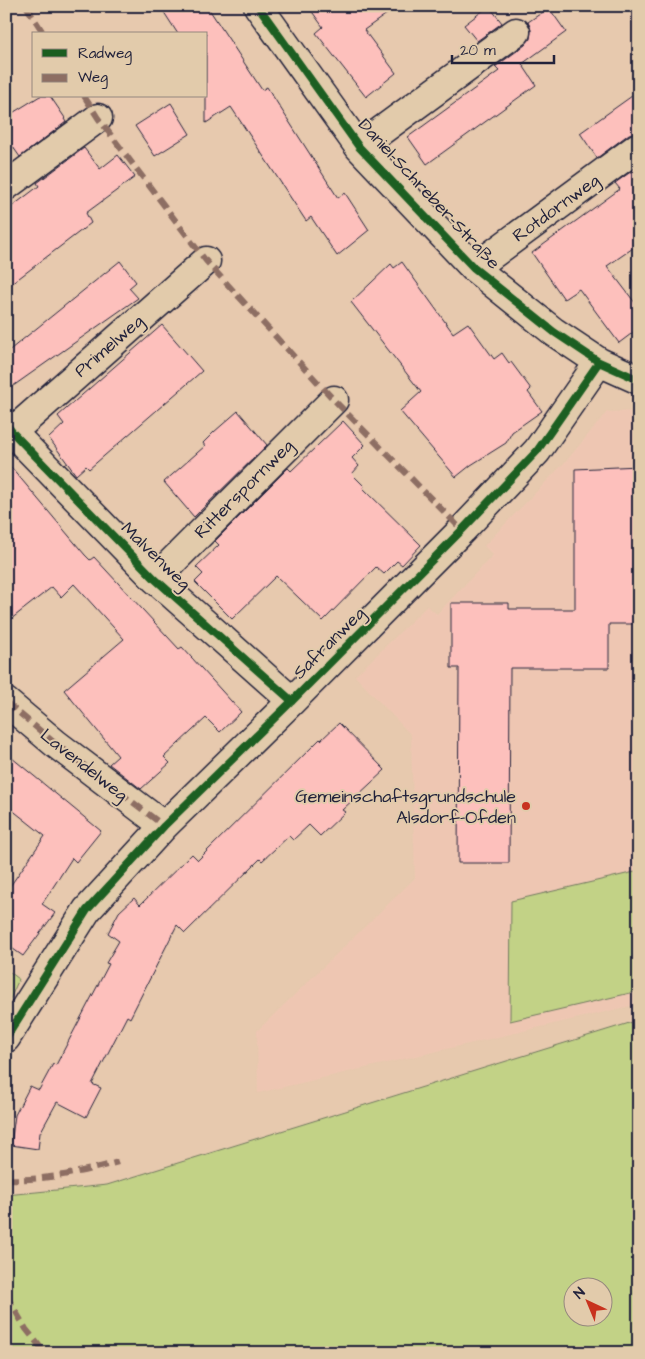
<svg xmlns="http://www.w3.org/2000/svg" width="645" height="1359" font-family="'Architects Daughter',sans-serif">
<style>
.built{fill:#eec6b2}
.green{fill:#c2d286;stroke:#727a60;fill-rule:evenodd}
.building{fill:#fdc0bc;stroke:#22223b}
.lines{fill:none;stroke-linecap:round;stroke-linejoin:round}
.minor-casing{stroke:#22223b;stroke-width:31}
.minor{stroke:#e2cbab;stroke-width:28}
.quiet{stroke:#8d6e63;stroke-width:6;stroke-dasharray:12 6;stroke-linecap:butt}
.cycleway-casing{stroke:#e2cbab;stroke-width:11}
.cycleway{stroke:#1b5e20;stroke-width:8}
.poi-dot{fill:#c8321e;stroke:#e2cbab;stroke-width:2}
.labels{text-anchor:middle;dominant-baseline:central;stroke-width:4;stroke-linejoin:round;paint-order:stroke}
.street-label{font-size:18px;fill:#22223b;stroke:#e2cbab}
.poi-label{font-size:18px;fill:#22223b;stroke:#e2cbab;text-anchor:end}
</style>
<rect width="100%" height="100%" fill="#e7c9ae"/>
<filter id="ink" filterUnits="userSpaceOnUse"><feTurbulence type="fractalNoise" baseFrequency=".02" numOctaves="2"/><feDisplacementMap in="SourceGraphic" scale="10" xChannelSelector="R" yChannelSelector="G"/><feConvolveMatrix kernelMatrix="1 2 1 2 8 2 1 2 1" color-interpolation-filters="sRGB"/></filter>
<g filter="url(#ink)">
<!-- built -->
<path class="built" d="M639 411V1004L258 1093 257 1031 415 878 411 735 355 676 427 606 437 614 493 555 484 546 567 460 607 412Z"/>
<!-- green -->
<path class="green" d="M639 871V991L510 1021 511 901Z
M6 969 19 979 6 1008Z
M639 1020V1353H6V1195L107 1185ZM572 1286H602V1316H572Z"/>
<!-- building -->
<path class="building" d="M160 6H207L262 90 267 87 338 198 345 193 369 230 337 256 311 217 306 221 231 107 206 123V34H178Z
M308 6H398L364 30 396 73 366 97 316 33 323 27Z
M489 6 502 23 477 41 464 25Z
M549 8 566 32 522 64 536 85 427 164 408 137 499 71 495 67 525 45 530 39 531 30 528 22Z
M639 91V132L629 134 597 158 580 133Z
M40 96H50L65 118 64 119 66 122 20 157 6 137V117Z
M171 103 190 134 155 156 135 126Z
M84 148 100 169 118 155 135 177 86 213 91 223 6 288V211L39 186 37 183Z
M639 166V244L607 266 639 308V328L619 343 579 289 564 299 532 253 620 189 615 183Z
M120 261 136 282 129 288 138 298 6 391V353Z
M402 262 453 333 468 323 494 359 502 353 509 363 511 362 531 389 528 392 542 411 512 432 506 443 471 465 456 477 400 411 421 392 351 302 391 264 394 268Z
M162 325 202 371 89 469 86 466 76 475 49 438 64 424 58 416Z
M238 411 267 445 194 517 164 482 205 446 203 443 214 432Z
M343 421 365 445 352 458 359 466 352 474 364 486 363 488 421 545 402 565 397 561 384 574 376 567 323 621 276 576 232 619 195 582 203 574 196 567 219 545 215 541 288 468 291 471Z
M6 461 85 555 90 560 94 557 179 649 182 647 241 712 220 732 206 718 164 757 170 763 141 789 109 764 118 756 64 690 124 639 74 584 61 597 52 587 6 623Z
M639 466 637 574H639V624H609V668H510L509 863H458L459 668H451V603H509V609H575V469Z
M339 723 385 770 342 810 345 812 320 836 309 825 293 840 289 836 262 861 260 859 185 933 177 925 130 1018 127 1016 92 1084 101 1088 86 1117 57 1102 40 1133 38 1149 11 1145 15 1115 30 1086 39 1090 53 1064 56 1065 109 964 106 963 119 941 108 933 119 912 134 898 140 905 192 854 198 860 320 739 321 740Z
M6 753 101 831 76 862 72 858 42 904 55 913 23 956 6 944V892L45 836 6 805Z"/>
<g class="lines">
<defs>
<path id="minor" d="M258 6 359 147 474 268 554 332 599 362 639 380
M359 147 516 32
M6 186 98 118
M474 268 638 147
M6 424 12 432 155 579 292 701
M12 432 206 261
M155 579 334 400
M6 702 56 744 164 826
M6 1038 87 910 164 826 292 701 462 530 537 451 599 362"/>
</defs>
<!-- minor casing -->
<use href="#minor" class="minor-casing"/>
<!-- minor -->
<use href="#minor" class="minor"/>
<!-- quiet -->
<path class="quiet" d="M26 6 44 34
M84 96 98 118 206 261 334 400 462 530
M6 702 56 744 164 826
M6 1179C44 1181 82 1172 118 1162
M6 1295 26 1329 45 1353"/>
<defs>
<path id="cycleway" d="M258 6 359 147 474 268 554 332 599 362 639 380
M6 424 12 432 155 579 292 701
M6 1038 87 910 164 826 292 701 462 530 537 451 599 362"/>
</defs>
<!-- cycleway casing -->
<use href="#cycleway" class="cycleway-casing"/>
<!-- cycleway -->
<use href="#cycleway" class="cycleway"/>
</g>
</g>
<!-- markers -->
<circle class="poi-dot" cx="526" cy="806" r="5"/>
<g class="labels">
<!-- street labels -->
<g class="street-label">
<text transform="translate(429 194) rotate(47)">Daniel-Schreber-Straße</text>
<text transform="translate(556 208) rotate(-36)">Rotdornweg</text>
<text transform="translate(109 346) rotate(-41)">Primelweg</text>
<text transform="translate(244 489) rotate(-45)">Ritterspornweg</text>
<text transform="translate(156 556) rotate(44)">Malvenweg</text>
<text transform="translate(329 643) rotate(-45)">Safranweg</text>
<text transform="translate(84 765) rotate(38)">Lavendelweg</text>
</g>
<!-- poi labels -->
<g class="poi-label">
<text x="516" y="796">Gemeinschaftsgrundschule<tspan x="516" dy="21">Alsdorf-Ofden</tspan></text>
</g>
</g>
<!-- margin -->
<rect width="645" height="1359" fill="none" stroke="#e2cbab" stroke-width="25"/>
<rect x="12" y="12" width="620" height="1334" fill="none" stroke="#22223b" stroke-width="2" filter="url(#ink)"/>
<!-- legend -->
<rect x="32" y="32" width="175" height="65" fill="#e2cbab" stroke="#95877e"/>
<rect x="42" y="49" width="25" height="8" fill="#1b5e20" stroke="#95877e"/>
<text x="78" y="58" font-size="15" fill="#22223b">Radweg</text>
<rect x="42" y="74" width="25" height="8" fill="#8d6e63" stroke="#95877e"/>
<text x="78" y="82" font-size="15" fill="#22223b">Weg</text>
<!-- north arrow -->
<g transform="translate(588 1302) rotate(316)"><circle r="24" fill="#e2cbab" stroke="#95877e"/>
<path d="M0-4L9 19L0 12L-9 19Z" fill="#c8321e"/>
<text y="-8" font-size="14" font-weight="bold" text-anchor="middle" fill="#22223b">N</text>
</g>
<!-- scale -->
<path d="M452 55v8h102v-8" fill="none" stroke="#22223b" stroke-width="2.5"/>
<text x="460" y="55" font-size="15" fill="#22223b" stroke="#e2cbab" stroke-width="4" paint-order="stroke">20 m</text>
</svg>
